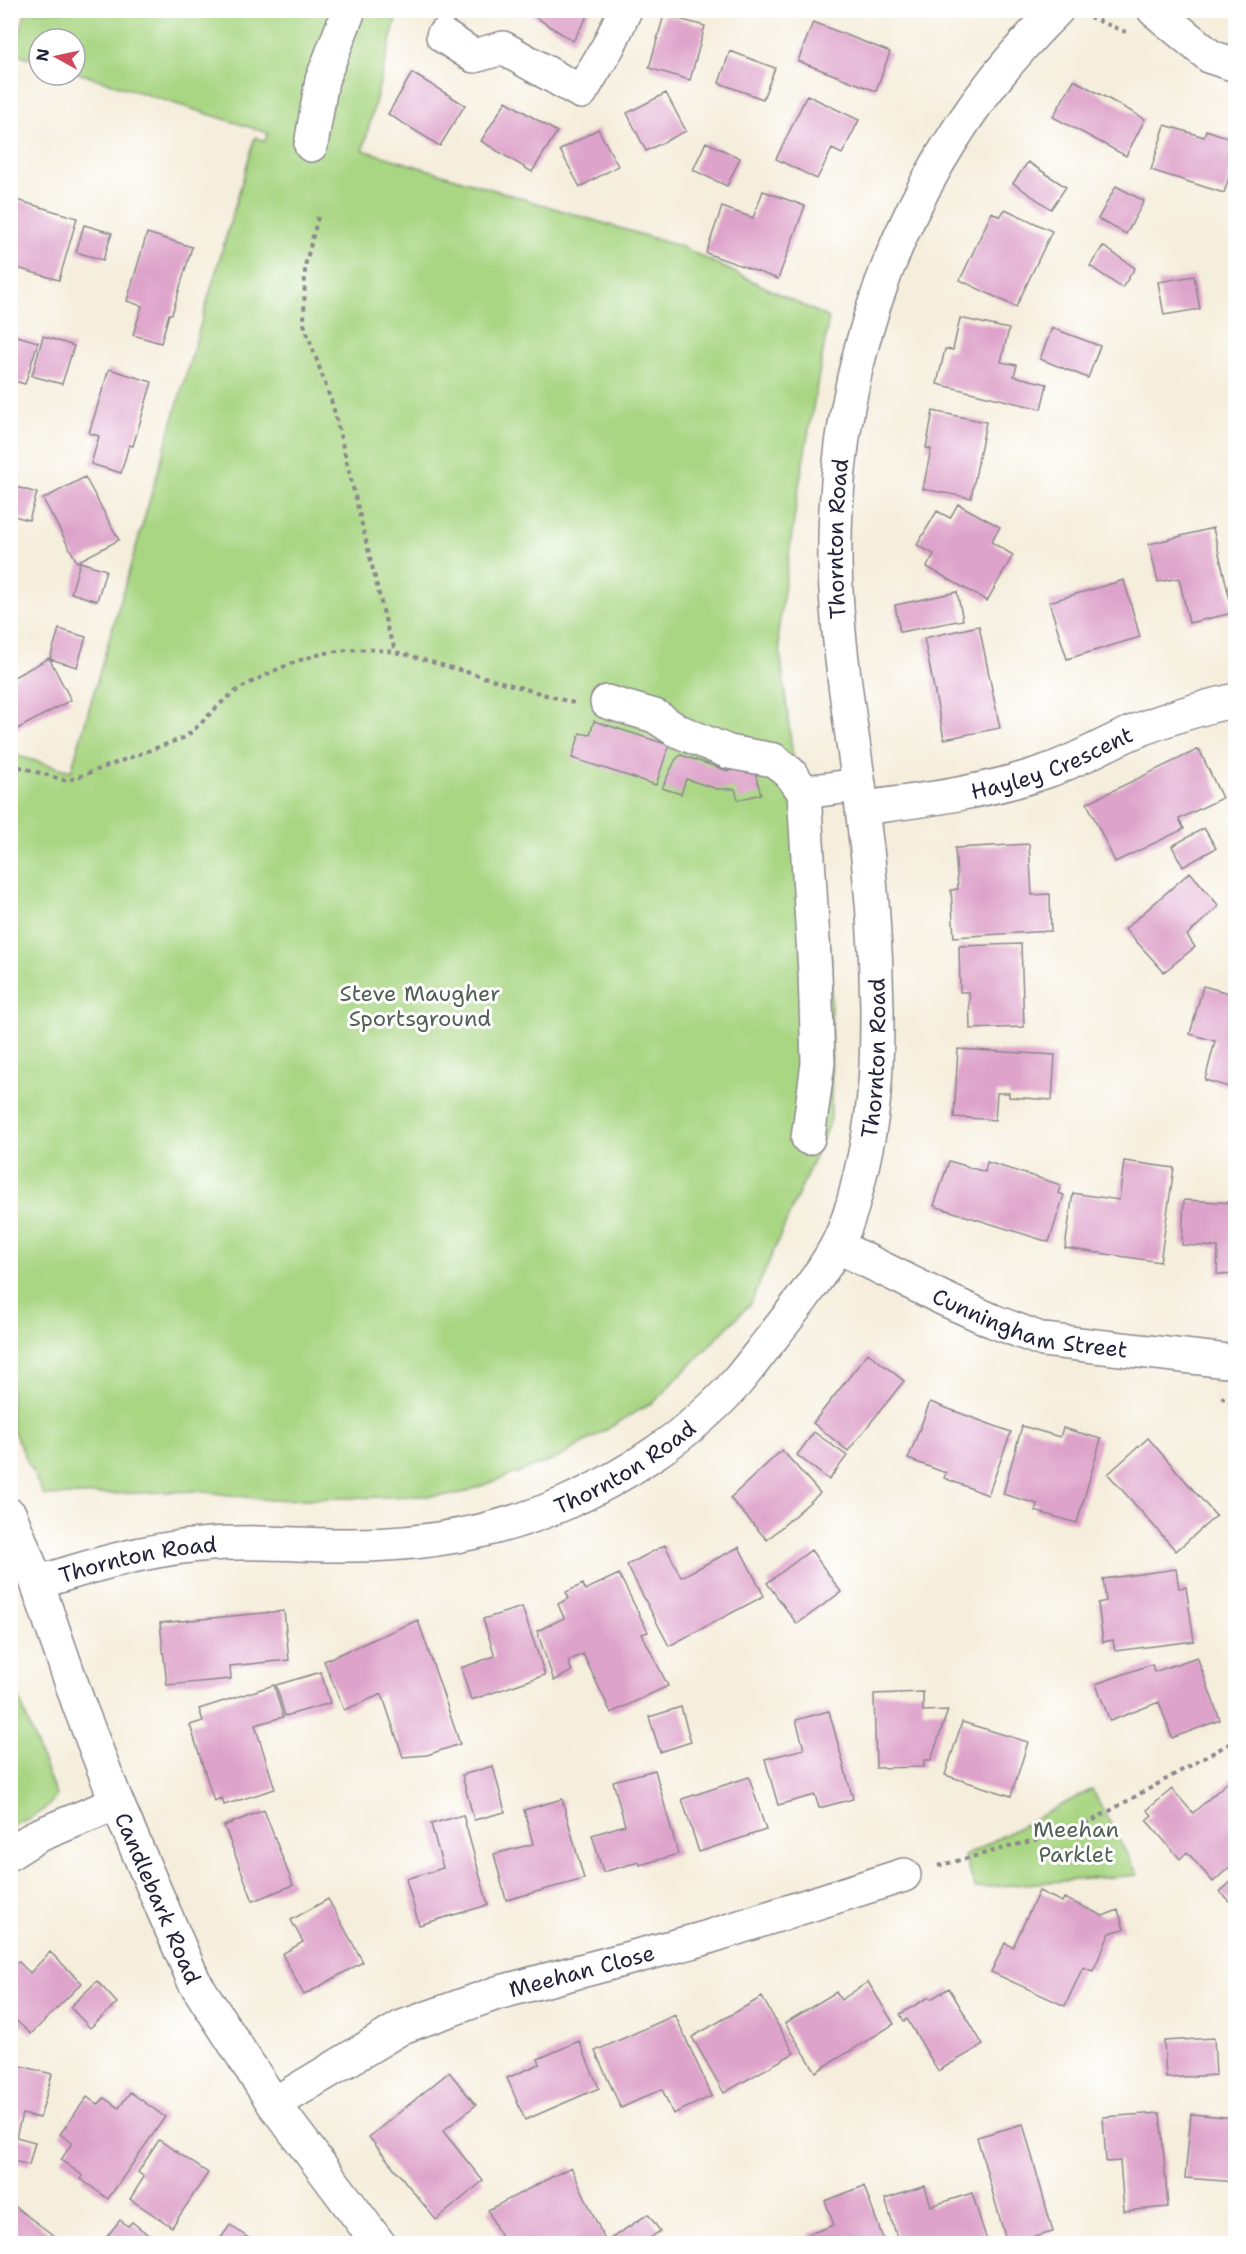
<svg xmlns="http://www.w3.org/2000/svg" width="1246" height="2254" font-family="'Shantell Sans',sans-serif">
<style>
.green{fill:#a9d683;stroke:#667c5f;stroke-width:1.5}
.building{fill:#dea3ca}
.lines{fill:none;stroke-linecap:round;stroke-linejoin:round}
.minor-casing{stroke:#8c888c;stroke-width:36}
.path{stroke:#8c888c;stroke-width:4;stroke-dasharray:4.5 4.5;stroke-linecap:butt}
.minor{stroke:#fff;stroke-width:33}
.labels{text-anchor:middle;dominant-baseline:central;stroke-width:6;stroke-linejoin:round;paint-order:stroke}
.street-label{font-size:22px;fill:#22223b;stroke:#fff}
.park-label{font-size:22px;fill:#516154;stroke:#fff}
</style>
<rect width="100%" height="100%" fill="#fff"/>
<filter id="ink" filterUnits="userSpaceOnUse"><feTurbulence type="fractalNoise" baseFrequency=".0167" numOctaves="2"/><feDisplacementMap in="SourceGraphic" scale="12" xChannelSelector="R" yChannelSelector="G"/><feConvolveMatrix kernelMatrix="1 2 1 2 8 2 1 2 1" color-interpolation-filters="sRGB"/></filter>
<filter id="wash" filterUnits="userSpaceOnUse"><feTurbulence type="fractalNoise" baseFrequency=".008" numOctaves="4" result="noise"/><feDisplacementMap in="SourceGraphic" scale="24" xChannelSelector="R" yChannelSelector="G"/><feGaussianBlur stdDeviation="1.35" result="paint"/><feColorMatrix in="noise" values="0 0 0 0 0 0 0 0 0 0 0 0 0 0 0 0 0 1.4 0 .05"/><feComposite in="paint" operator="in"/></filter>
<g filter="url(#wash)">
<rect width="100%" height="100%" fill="#f5eedc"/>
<!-- green -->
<path class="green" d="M26 11H398L363 150 682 247 829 318 798 491 778 633 792 750 831 958V1119L751 1303 655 1401 558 1458 456 1495 270 1500 198 1491 44 1496 11 1426V754L71 771 255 137 265 141 268 133 75 72V39H39V61L14 53Z
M14 1685 56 1796C47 1812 26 1819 11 1827L10 1686Z
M1092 1789 1138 1875 975 1888 964 1856Z"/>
<g id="blocks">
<!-- building -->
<path class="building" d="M524 10H591L573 41Z
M664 15 705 26 690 80 649 68Z
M813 22 890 52 876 91 798 61Z
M730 51 775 68 763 99 719 83Z
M412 73 465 105 440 146 388 114Z
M1074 80 1145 119 1126 156 1053 117Z
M666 93 686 131 646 151 627 113Z
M807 95 859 120 842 154 832 149 817 179 776 159Z
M506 101 557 132 532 172 481 141Z
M1165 125 1204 137 1206 130 1236 140V155L1224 193 1151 170Z
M598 129 618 166 580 187 560 150Z
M706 142 740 158 727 186 693 170Z
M1028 162 1066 187 1051 209 1013 183Z
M1116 186 1144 201 1126 234 1098 219Z
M763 191 805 206 778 279 706 253 722 207 753 218Z
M10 198 77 218 59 280 10 266Z
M1005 209 1052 231 1016 307 960 280 992 212 1000 217Z
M84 225 112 233 103 260 76 252Z
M147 233 192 247 172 314H169L161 343 133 335 142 306 127 301Z
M1103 246 1135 268 1122 288 1090 266Z
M1194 276 1200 309 1164 315 1158 282Z
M960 318 1009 329 1001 362 1017 365 1014 376 1047 384 1041 409 937 384 945 349 953 350Z
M1052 328 1100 346 1088 378 1040 359Z
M10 334 38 342 25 384 10 380Z
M43 336 74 346 62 384 32 376Z
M109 369 152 382 133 446 129 445 121 473 91 464 99 436 89 433Z
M933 411 986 422 971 498 923 489 931 449 926 448Z
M85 477 119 540 77 562 43 499Z
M10 485 37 493 29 520 10 515Z
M958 504 1000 527 991 542 1013 555 987 601 927 567 934 554 917 545 937 511 950 518Z
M1213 528 1233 613 1189 623 1179 578 1158 582 1149 544Z
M80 562 106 570 97 601 71 593Z
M1124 580 1140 637 1067 659 1049 602Z
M957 592 963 620 900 632 895 605Z
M979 626 1000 728 944 739 924 638Z
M59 629 86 637 77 667 50 659Z
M49 658 71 700 10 733V679Z
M594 721 669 745 656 785 572 758 580 733 590 735Z
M1199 749 1222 798 1179 819 1184 829 1115 862 1087 803Z
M681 755 728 771 753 766 761 794 738 800 735 789H717L686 779 681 794 662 788 676 759Z
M1204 828 1216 848 1183 867 1172 846Z
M1029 844 1032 895 1050 894 1051 931 954 937 951 890 958 889 955 848Z
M1190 872 1219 906 1187 935 1195 947 1164 972 1125 929Z
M1021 944 1024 1027 970 1029 969 992H960L959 946Z
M1203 986 1236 995V1089L1205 1080 1215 1041 1190 1034Z
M958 1049 1055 1055 1052 1100 1009 1097V1093H997L995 1120 954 1117Z
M949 1161 985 1172 987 1162 1061 1185 1058 1193 1064 1195 1049 1242 934 1206Z
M1124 1161 1174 1168 1160 1262 1065 1248 1073 1193 1119 1200Z
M1184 1200 1236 1203V1275L1217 1274 1218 1247 1182 1245Z
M868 1353 904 1381 848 1451 813 1423Z
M930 1402 1011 1432 988 1495 944 1478 946 1473 908 1459Z
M1022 1426 1060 1437 1063 1428 1101 1439 1077 1523 1035 1511 1037 1504 1003 1494Z
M814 1432 847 1456 829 1480 797 1455Z
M1148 1438 1216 1516 1176 1551 1108 1474Z
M782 1450 820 1493 767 1540 730 1498Z
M665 1545 681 1577 739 1547 764 1596 669 1646 627 1565Z
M811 1550 841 1592 797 1624 767 1583Z
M1176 1569 1179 1588 1186 1587 1194 1641 1115 1651 1113 1640 1103 1642 1098 1603 1106 1601 1103 1579Z
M619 1574 648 1632 642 1634 668 1686 611 1713 583 1654 568 1661 572 1671 554 1681 537 1631 564 1618 558 1604 569 1598 566 1592 583 1584 585 1590Z
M522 1607 545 1675 471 1700 461 1668 495 1656 483 1619Z
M284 1611 289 1660 230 1666 231 1679 167 1685 160 1623Z
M418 1620 460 1744 427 1755 403 1757 382 1694 344 1710 324 1661Z
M1197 1657 1220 1720 1172 1738 1159 1702 1110 1721 1096 1684 1152 1664 1154 1672Z
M321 1672 330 1703 285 1716 276 1685Z
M274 1685 283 1717 255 1725 275 1789 224 1805 222 1798 214 1801 190 1725 203 1721 199 1709Z
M923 1692V1711L948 1710 931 1760H924V1767L876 1768 874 1694Z
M681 1707 691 1742 660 1752 649 1717Z
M829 1711 853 1799 819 1808 815 1795 778 1805 765 1759 804 1749 796 1720Z
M962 1722 1028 1742 1011 1796 945 1775Z
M493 1766 505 1812 474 1820 462 1775Z
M655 1770 678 1854 640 1865 639 1862 603 1872 592 1835 625 1825 613 1781Z
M749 1777 766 1830 699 1852 682 1799Z
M1232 1778 1236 1782V1861L1213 1882 1187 1852 1180 1859 1146 1820 1152 1815 1147 1810 1172 1789 1193 1813Z
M562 1799 584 1879 506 1900 494 1854 533 1844 524 1810Z
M264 1810 293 1885 253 1901 224 1826Z
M463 1815 488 1905 419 1925 406 1879 443 1868 431 1824Z
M1236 1877V1908L1220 1892Z
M1039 1891 1062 1902 1064 1898 1103 1916 1118 1910 1124 1929 1110 1933 1093 1971 1083 1967 1065 2006 991 1972 1005 1943 1013 1947Z
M328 1899 363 1962 304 1995 282 1954 303 1942 291 1920Z
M50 1952 82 1983 31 2034 10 2015V1969L18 1961 30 1973Z
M97 1981 117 2003 90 2028 70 2007Z
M868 1982 894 2024 816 2072 785 2023 836 1992 841 2000Z
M949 1988 983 2045 938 2071 907 2019 904 2021 900 2014 929 1997 931 1999Z
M762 1997 794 2053 724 2093 692 2037Z
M675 2015 712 2096 673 2114 662 2089 621 2108 595 2051Z
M1214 2038 1216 2075 1166 2078 1164 2041Z
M579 2041 599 2088 525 2120 507 2078 540 2064 538 2059Z
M10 2063 52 2074 40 2118 22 2114 16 2137 35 2142 29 2165 10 2160Z
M449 2072 476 2105 443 2131 483 2181 436 2220 369 2137Z
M130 2092 165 2117 108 2199 81 2179 83 2176 61 2160 72 2143 60 2134 87 2097 98 2105 104 2098 119 2108Z
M1160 2113 1168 2207 1124 2211 1120 2161 1106 2162 1103 2117Z
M1191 2114 1236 2118V2182L1185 2178Z
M1023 2124 1053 2232 1007 2244 977 2137Z
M159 2140 208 2173 172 2227 130 2199 144 2177 138 2172Z
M571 2167 604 2238 597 2244H504L488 2210Z
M864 2186 885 2244H812L809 2234 834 2225 825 2201Z
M925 2186 931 2206 972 2193 988 2244H899L885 2199Z
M10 2203 65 2244H10Z
M648 2214 660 2231 641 2244H612L610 2239Z
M120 2220 128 2226 132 2222 160 2244H101Z
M230 2225 257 2244H217Z"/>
</g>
</g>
<g filter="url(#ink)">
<use href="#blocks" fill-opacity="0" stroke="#8c888c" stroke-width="1.5"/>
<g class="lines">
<defs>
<g id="minor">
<path d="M1154 10 1211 57 1236 65"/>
<path d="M443 36 474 56 503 48 581 92 609 45 625 10"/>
<path d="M311 145 322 80 349 10"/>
<path d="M607 702 655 716 676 730 729 752 774 760 790 773 804 792 859 785"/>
<path d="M804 792 815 973 818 1063 808 1138"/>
<path id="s1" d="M863 808C924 800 988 792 1047 771 1076 761 1103 745 1131 733 1165 719 1199 708 1236 700"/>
<path id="s2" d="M837 1246 942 1298 993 1321 1043 1340 1236 1362"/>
<path id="s3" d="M10 1515 37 1583 79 1705 117 1803 194 1981 274 2104 379 2244"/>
<path id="s4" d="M37 1583C90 1566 144 1550 200 1545 248 1540 297 1545 345 1545 419 1546 495 1533 563 1504 622 1479 693 1432 736 1383 748 1369 759 1354 770 1340 793 1311 817 1281 835 1249 851 1220 858 1185 865 1153 876 1105 877 1058 877 1009 876 942 871 875 862 808 849 706 830 613 836 509 846 321 922 142 1057 10"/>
<path d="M10 1853 37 1836 117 1803"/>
<path id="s5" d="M274 2104 402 2027 497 1993 702 1939 904 1875"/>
</g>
</defs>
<!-- minor casing -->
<use href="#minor" class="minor-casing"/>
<!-- path -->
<path class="path" d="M1089 17 1126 32
M318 217 305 266 304 324 333 406 388 631 396 652
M10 764 67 781 183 738C200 727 211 711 227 698 237 689 250 683 262 677 310 652 352 643 404 654L574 703
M1221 1397 1236 1406
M938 1866 1079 1828 1236 1740"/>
<!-- minor -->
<use href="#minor" class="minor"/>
</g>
</g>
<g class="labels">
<!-- street labels -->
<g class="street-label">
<text stroke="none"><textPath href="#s4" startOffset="1634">Thornton Road</textPath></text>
<text stroke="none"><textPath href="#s1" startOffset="195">Hayley Crescent</textPath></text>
<text stroke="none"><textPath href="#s4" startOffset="1112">Thornton Road</textPath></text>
<text stroke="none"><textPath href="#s2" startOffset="210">Cunningham Street</textPath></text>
<text stroke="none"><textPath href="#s4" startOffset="608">Thornton Road</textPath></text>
<text stroke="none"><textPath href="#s4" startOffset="104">Thornton Road</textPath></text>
<text stroke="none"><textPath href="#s3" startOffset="411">Candlebark Road</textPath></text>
<text stroke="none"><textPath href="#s5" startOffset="338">Meehan Close</textPath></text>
</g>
<!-- park labels -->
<g class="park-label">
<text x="420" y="993">Steve Maugher<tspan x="420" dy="25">Sportsground</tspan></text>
<text x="1076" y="1829">Meehan<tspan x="1076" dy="25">Parklet</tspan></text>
</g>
</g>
<!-- margin -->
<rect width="1246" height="2254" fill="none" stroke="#fff" stroke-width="36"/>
<!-- north arrow -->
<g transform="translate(57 57) rotate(278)"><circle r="28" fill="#ffffff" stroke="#a7a7b1" stroke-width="1.5"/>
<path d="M0-4.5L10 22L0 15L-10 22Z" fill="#d1495b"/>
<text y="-9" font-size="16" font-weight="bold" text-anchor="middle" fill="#22223b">N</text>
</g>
</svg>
